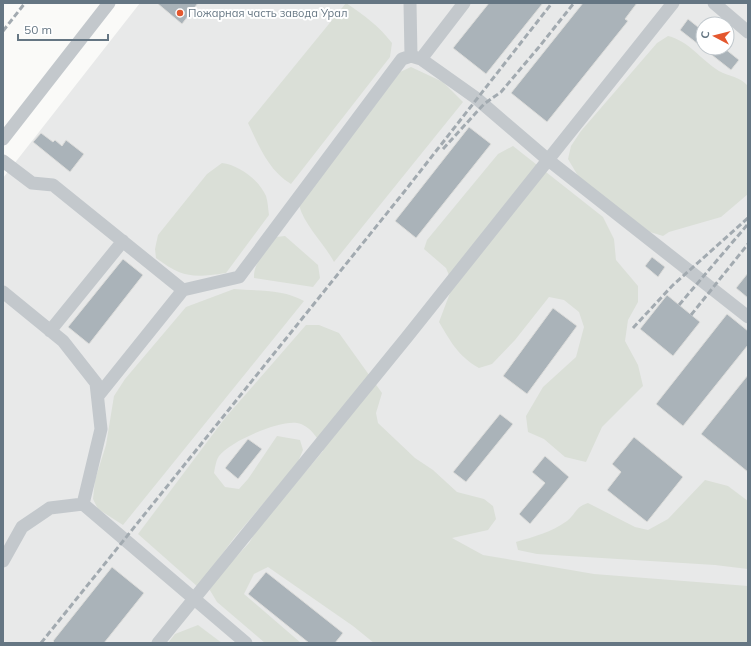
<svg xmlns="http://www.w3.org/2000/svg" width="751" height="646" font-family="Mulish,sans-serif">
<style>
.built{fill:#e8e9e9;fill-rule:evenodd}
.green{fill:#dadfd7}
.building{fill:#aab3b9;stroke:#dcdcda}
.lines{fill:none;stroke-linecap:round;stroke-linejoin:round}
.minor{stroke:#c3c8cc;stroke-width:13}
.rail{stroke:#a2aab0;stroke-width:3;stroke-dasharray:6 3;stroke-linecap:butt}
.poi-dot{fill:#e4572e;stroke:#fff;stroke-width:1.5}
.labels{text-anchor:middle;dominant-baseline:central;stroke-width:4;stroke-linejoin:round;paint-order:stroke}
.poi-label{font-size:11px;fill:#657683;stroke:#fff;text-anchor:start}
</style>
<rect width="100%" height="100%" fill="#fafaf8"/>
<!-- built -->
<path class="built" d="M140 3H748V643H3V178ZM703 24H727V48H703Z"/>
<!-- green -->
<path class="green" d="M346 3C364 15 379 26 392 43L390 57 291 184C268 170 259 146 248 123Z
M668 36C689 41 701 60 719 71 730 77 739 76 748 86V194L721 217 669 232 663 236 650 232 581 181 568 159 571 146 581 131 657 43Z
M411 67 443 82 463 102 334 262C324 243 304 225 299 205L400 72Z
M513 146 603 217 614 239 616 260 638 286V302L628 320 625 341 638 365 643 386 602 427 586 462 565 457 544 439 528 432 526 416 543 387 576 357 584 327 579 312 564 300 549 297 515 340 492 364 479 368C458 356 451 342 439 322L453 285 446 268 424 249 427 240 498 154Z
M222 163C239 165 259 180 266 196 268 202 268 209 269 215L226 273C193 278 183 278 156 258L155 249 158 235 207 174Z
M285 236 318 265 320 278 313 287 254 278C253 263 267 248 276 237Z
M234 289C257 291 284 289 304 301L123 525 98 509 93 499 95 480 106 445 114 396 125 379 186 307Z
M306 325H319L339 333 382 393 376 413 378 423 415 458 433 470 457 492 484 499 493 506 496 519 488 530 452 538 483 555 594 574 748 586V643H374L353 626 268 567 254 574 244 594 301 643H265L217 602 208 587 249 543 258 528 323 451C320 440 310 425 297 423 280 420 230 441 219 456 216 460 215 468 214 473L225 487 239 489 248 479 277 436 300 440 303 450 297 464 234 538 198 587 138 534 225 418Z
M705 480 728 486 748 501V569L715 565 537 554 518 550 516 542C533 537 552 532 567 521 576 514 575 507 588 503L635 527 648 530 668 519Z
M198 625 222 643H168L175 634Z"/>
<!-- building -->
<path class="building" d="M157 3H198L182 24Z
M489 3H543L486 74 453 48Z
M583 3H637L625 19 628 21 547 122 511 93Z
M688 19 703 31V48L680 30Z
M703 48H724L739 60 731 70Z
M469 127 491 144 416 238 395 221Z
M41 133 53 142 55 140 62 146 66 140 84 154 70 172 33 142Z
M652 257 665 267 658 277 645 266Z
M123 259 143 275 89 344 68 327Z
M748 273V298L736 288Z
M667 295 700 322 673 356 640 329Z
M553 308 577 326 527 394 503 376Z
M727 314 748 331V345L683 426 656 404Z
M748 375V472L701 434Z
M500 414 513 424 466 482 453 472Z
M634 437 683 477 647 522 607 490 621 472 612 464Z
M248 439 262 449 238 479 225 468Z
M545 456 569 477 530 524 519 514 545 483 532 472Z
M112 567 144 593 104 643H55L53 641Z
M266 572 343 633 335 643H309L248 594Z"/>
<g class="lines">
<!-- minor -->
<path class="minor" d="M410 3 411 56
M714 3 748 32
M421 59 464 3
M3 139 109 3
M3 161 32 183 53 185 183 290 239 277 402 59 411 56 421 59 476 98 547 159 748 317
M3 292 63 341 96 383 101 429 83 504 246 643
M50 331 123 241
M98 396 183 290
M3 561 22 527 50 508 83 504
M158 643 407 337 673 3"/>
<!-- rail -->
<path class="rail" d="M3 31 25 3
M443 149 484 104 501 92 539 47 574 3
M679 305 748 224
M691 315 748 244
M633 328 672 286 748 218
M41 643 404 192 552 3"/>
</g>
<!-- markers -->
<circle class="poi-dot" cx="180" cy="13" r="4"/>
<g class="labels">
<!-- poi labels -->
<g class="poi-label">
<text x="188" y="13">Пожарная часть завода Урал</text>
</g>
</g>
<!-- border -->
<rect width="751" height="646" fill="none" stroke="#657683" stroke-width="8"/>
<!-- north arrow -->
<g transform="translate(715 36) rotate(277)"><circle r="19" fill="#ffffff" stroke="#c1c8cd"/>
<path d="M0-3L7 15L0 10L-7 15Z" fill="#e4572e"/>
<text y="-6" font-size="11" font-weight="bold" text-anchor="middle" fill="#657683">С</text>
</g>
<!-- scale -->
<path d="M18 34v6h90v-6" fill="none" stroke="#657683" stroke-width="2"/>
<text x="24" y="34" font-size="12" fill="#657683" stroke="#ffffff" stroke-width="3" paint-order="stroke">50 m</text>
</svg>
